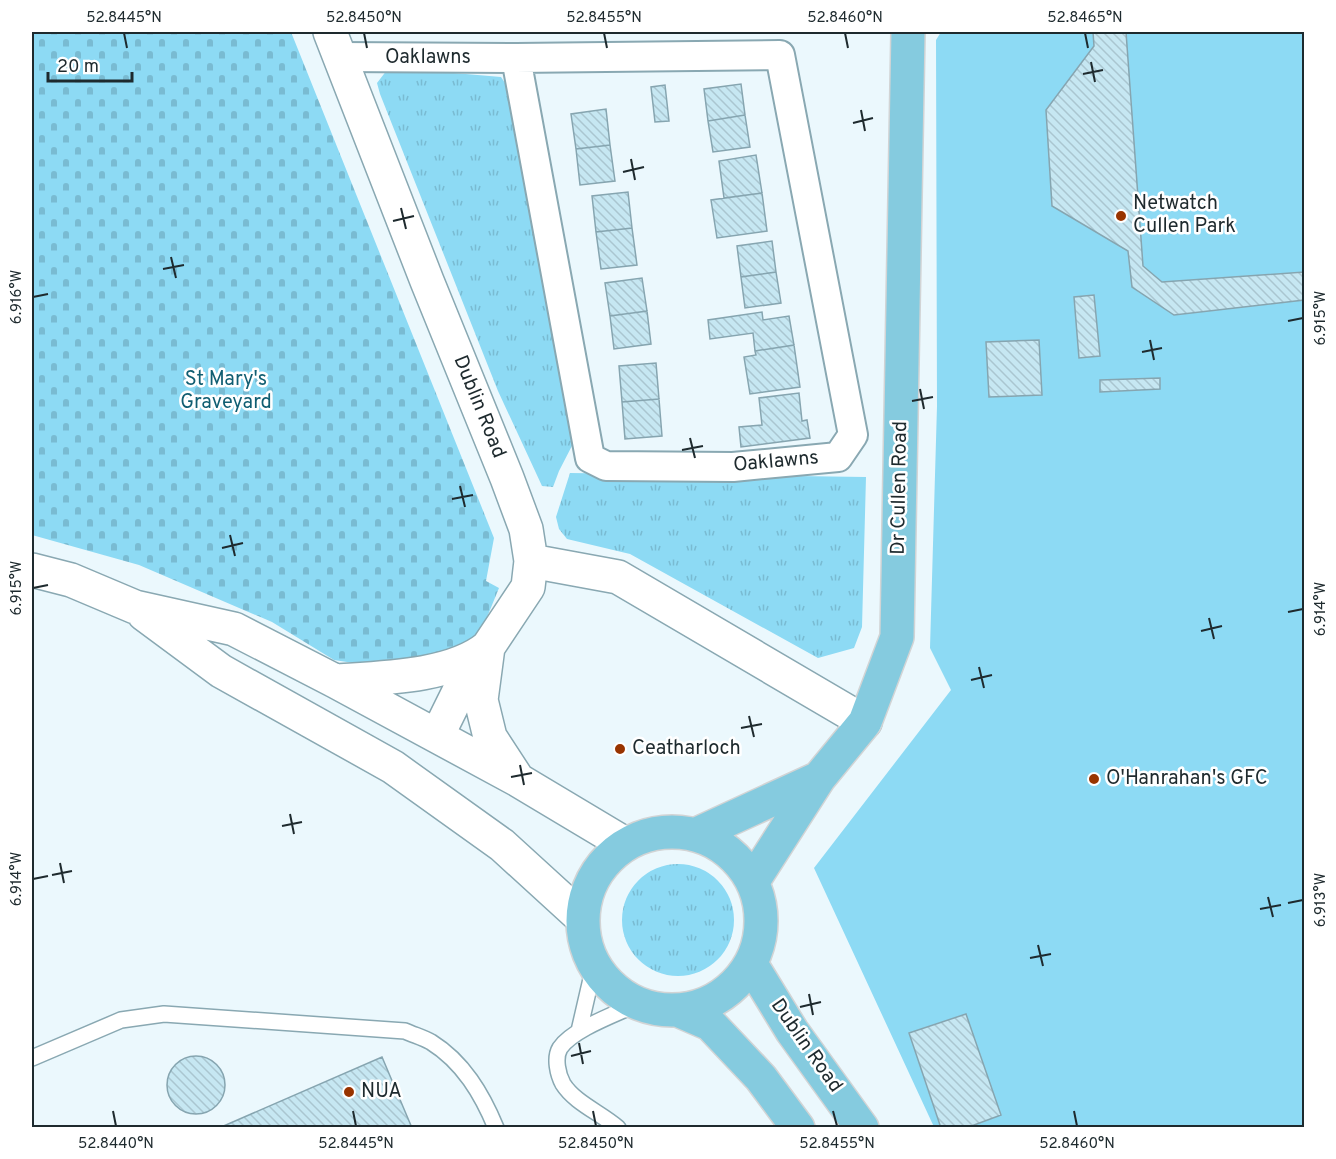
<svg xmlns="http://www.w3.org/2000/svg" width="1336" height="1159" font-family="Overpass,sans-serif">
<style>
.grass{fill:url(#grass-tufts)}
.cemetery{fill:url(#cemetery-stones)}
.pitch{fill:#8ddaf4}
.building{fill:url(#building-back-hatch);stroke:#86a5b0;stroke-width:1.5}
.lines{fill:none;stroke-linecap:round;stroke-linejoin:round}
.lane-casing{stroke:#89a8b2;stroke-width:18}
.street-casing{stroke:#89a8b2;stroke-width:32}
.secondary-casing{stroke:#89a8b2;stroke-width:36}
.primary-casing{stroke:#d2d4d5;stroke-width:36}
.lane{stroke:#fff;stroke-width:15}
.street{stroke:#fff;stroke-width:28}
.secondary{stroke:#fff;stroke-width:33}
.primary{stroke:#85cbdf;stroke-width:33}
.ticks{fill:none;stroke:#1e2a2e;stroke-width:2}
.poi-dot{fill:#983400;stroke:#fff;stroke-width:2}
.labels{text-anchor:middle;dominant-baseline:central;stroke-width:5;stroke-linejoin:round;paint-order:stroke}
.street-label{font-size:20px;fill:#1e2a2e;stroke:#fff}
.poi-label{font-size:20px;fill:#1e2a2e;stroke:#fff;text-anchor:start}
.park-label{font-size:20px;fill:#105e72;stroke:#fff}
.neatline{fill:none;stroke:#1e2a2e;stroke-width:2}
.ticks-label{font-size:15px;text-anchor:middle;fill:#1e2a2e}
</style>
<defs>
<pattern id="grass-tufts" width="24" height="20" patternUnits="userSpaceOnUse" patternTransform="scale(1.5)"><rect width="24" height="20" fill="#8ddaf4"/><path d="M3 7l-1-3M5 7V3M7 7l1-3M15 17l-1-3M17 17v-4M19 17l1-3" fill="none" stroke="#79bbd2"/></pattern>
<pattern id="cemetery-stones" width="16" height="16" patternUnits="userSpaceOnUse" patternTransform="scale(1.5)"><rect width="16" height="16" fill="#8ddaf4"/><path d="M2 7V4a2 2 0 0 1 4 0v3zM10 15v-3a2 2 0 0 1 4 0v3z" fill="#79bbd2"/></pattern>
<pattern id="building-back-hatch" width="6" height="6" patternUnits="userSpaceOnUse" patternTransform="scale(1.5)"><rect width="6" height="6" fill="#c6e7f2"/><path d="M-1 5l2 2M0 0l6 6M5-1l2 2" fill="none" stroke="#aac6d0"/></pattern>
</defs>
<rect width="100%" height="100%" fill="#ebf8fd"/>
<!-- grass -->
<path class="grass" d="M407 69 501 77 509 89 576 438 559 471 553 487 542 486 498 391 380 94 377 83 387 70Z
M570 473 866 477 862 627 854 648 818 658 630 554 567 539 559 529 556 517Z
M622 920a56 56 0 1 1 112 0a56 56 0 1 1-112 0Z"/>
<!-- cemetery -->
<path class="cemetery" d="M32 32H291L494 538 486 581 499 588 483 627 461 649 431 661 360 664 334 660 272 622 139 565 32 535Z"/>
<!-- pitch -->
<path class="pitch" d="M941 32H1304V1127H934L814 868 951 690 930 648 937 406 936 40Z"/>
<!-- building -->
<path class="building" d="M1093 32H1126L1143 266 1162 282 1304 272V300L1174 315 1132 287 1128 251 1052 206 1046 110 1094 46Z
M741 84 745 115 708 121 704 89Z
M665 85 669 121 655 122 651 87Z
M606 109 610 145 576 149 571 114Z
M745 115 750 147 713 152 708 121Z
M610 145 615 181 580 185 576 149Z
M756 155 762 193 724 198 719 161Z
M628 192 632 228 596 232 592 196Z
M762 193 767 231 717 238 711 200Z
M632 228 637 265 601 269 596 232Z
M772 241 776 272 741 277 737 246Z
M776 272 781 303 745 308 741 277Z
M642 278 647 311 610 316 605 283Z
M1094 295 1100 356 1079 358 1074 297Z
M647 311 651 344 614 349 610 316Z
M762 312 763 320 789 316 794 345 755 351 753 333 710 339 708 320Z
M1039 340 1042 395 989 397 986 342Z
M794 345 800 387 750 394 744 357 756 355 755 351Z
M656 363 659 399 622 402 619 366Z
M1160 378V389L1100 392V380Z
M799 393 802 421 807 420 810 438 741 447 739 427 762 425 759 398Z
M659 399 662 436 625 439 622 402Z
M966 1014 1001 1115 966 1128H941L909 1033Z
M167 1085a29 29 0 1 1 58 0a29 29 0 1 1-58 0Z
M382 1057 412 1128H219Z"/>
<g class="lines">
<defs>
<path id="lane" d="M579 1031 594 966
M32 1058 121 1020 164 1014 405 1031C414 1035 424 1038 431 1042 463 1062 482 1094 496 1128
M618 1128C601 1113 575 1103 563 1084 558 1075 554 1058 560 1048 573 1029 616 1014 637 1004"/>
<path id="street" d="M339 57 516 58 780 55 853 435 838 457 733 467 606 466 590 458 516 58"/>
<path id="secondary" d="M330 32 427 281 507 478 526 529 531 561 528 587 488 647 481 700 490 737 518 780
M531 561 618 577 865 722
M32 570 71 580 135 607 234 629 335 681 518 780 625 844
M144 614 221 671 393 767 502 845 582 918
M335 681C381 678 452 677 488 647
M437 736 476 657"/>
<path id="primary" d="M583 921a89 89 0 1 1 178 0a89 89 0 1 1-178 0Z
M697 834 819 778
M753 881 819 778 865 722 897 637 908 32
M751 964 792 1031 862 1128
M680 1011 710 1024 761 1078 798 1128"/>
</defs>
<!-- lane casing -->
<use href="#lane" class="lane-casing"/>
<!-- street casing -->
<use href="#street" class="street-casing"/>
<!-- secondary casing -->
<use href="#secondary" class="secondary-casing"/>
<!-- primary casing -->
<use href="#primary" class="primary-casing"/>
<!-- lane -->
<use href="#lane" class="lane"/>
<!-- street -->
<use href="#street" class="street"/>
<!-- secondary -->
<use href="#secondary" class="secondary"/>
<!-- primary -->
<use href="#primary" class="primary"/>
</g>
<!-- ticks -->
<path class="ticks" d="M124 33 127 48M364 33 367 48M604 33 607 48M845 33 848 48M1085 33 1088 48M1091 62 1095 82M1083 74 1103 70M861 110 865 131M853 123 873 118M631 159 635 180M623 172 644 167M401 208 406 229M393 221 414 216M171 257 176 278M163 269 184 265M33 297 48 294M1288 321 1303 318M1150 340 1154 360M1142 352 1162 348M920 389 924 409M912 401 933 397M690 438 695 458M682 450 703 446M460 486 465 507M452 499 473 495M230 535 235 556M222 548 243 543M33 588 48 585M1288 612 1303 609M1209 618 1214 639M1201 631 1222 626M979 667 984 688M971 680 992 675M749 716 754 737M741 728 762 724M520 765 524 785M511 777 532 773M290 814 294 834M282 826 302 822M60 863 64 883M52 875 72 871M33 879 48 876M1268 897 1273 917M1288 903 1303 900M1260 909 1281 905M1038 945 1043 966M1030 958 1051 954M809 994 813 1015M800 1007 821 1002M579 1043 583 1064M571 1056 591 1051M113 1111 116 1126M353 1111 356 1126M593 1111 596 1126M833 1111 837 1126M1074 1111 1077 1126"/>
<!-- markers -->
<g class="poi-dot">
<circle cx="1121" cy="216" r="6"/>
<circle cx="620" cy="749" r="6"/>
<circle cx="1094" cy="779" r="6"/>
<circle cx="349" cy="1092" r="6"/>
</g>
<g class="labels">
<!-- street labels -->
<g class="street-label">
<text x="428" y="58">Oaklawns</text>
<text transform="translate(479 407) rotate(68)">Dublin Road</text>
<text transform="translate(776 462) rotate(-5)">Oaklawns</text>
<text transform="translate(900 488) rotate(-89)">Dr Cullen Road</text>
<text transform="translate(806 1046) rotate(55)">Dublin Road</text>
</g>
<!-- poi labels -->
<g class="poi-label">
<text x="1133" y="204">Netwatch<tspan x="1133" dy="23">Cullen Park</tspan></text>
<text x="632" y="749">Ceatharloch</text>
<text x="1106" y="779">O'Hanrahan's GFC</text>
<text x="361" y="1092">NUA</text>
</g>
<!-- park labels -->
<g class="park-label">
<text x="226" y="380">St Mary's<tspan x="226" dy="23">Graveyard</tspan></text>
</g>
</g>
<!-- border -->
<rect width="1336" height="1159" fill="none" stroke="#ffffff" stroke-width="66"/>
<!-- scale -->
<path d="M48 72v9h84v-9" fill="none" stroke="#1e2a2e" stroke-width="3"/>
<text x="57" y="72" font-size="18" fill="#1e2a2e" stroke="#ffffff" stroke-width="4.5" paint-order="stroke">20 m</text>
<rect x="33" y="33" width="1270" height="1093" class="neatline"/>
<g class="ticks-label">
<text x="124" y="22">52.8445°N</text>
<text x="364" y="22">52.8450°N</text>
<text x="604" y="22">52.8455°N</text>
<text x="845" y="22">52.8460°N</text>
<text x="1085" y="22">52.8465°N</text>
<text transform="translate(16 297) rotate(-90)" y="5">6.916°W</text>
<text transform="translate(1320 318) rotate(-90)" y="5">6.915°W</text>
<text transform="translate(16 588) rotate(-90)" y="5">6.915°W</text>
<text transform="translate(1320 609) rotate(-90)" y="5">6.914°W</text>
<text transform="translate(16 879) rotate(-90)" y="5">6.914°W</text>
<text transform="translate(1320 900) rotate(-90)" y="5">6.913°W</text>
<text x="116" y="1148">52.8440°N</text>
<text x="356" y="1148">52.8445°N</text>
<text x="596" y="1148">52.8450°N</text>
<text x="837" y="1148">52.8455°N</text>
<text x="1077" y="1148">52.8460°N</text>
</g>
</svg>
